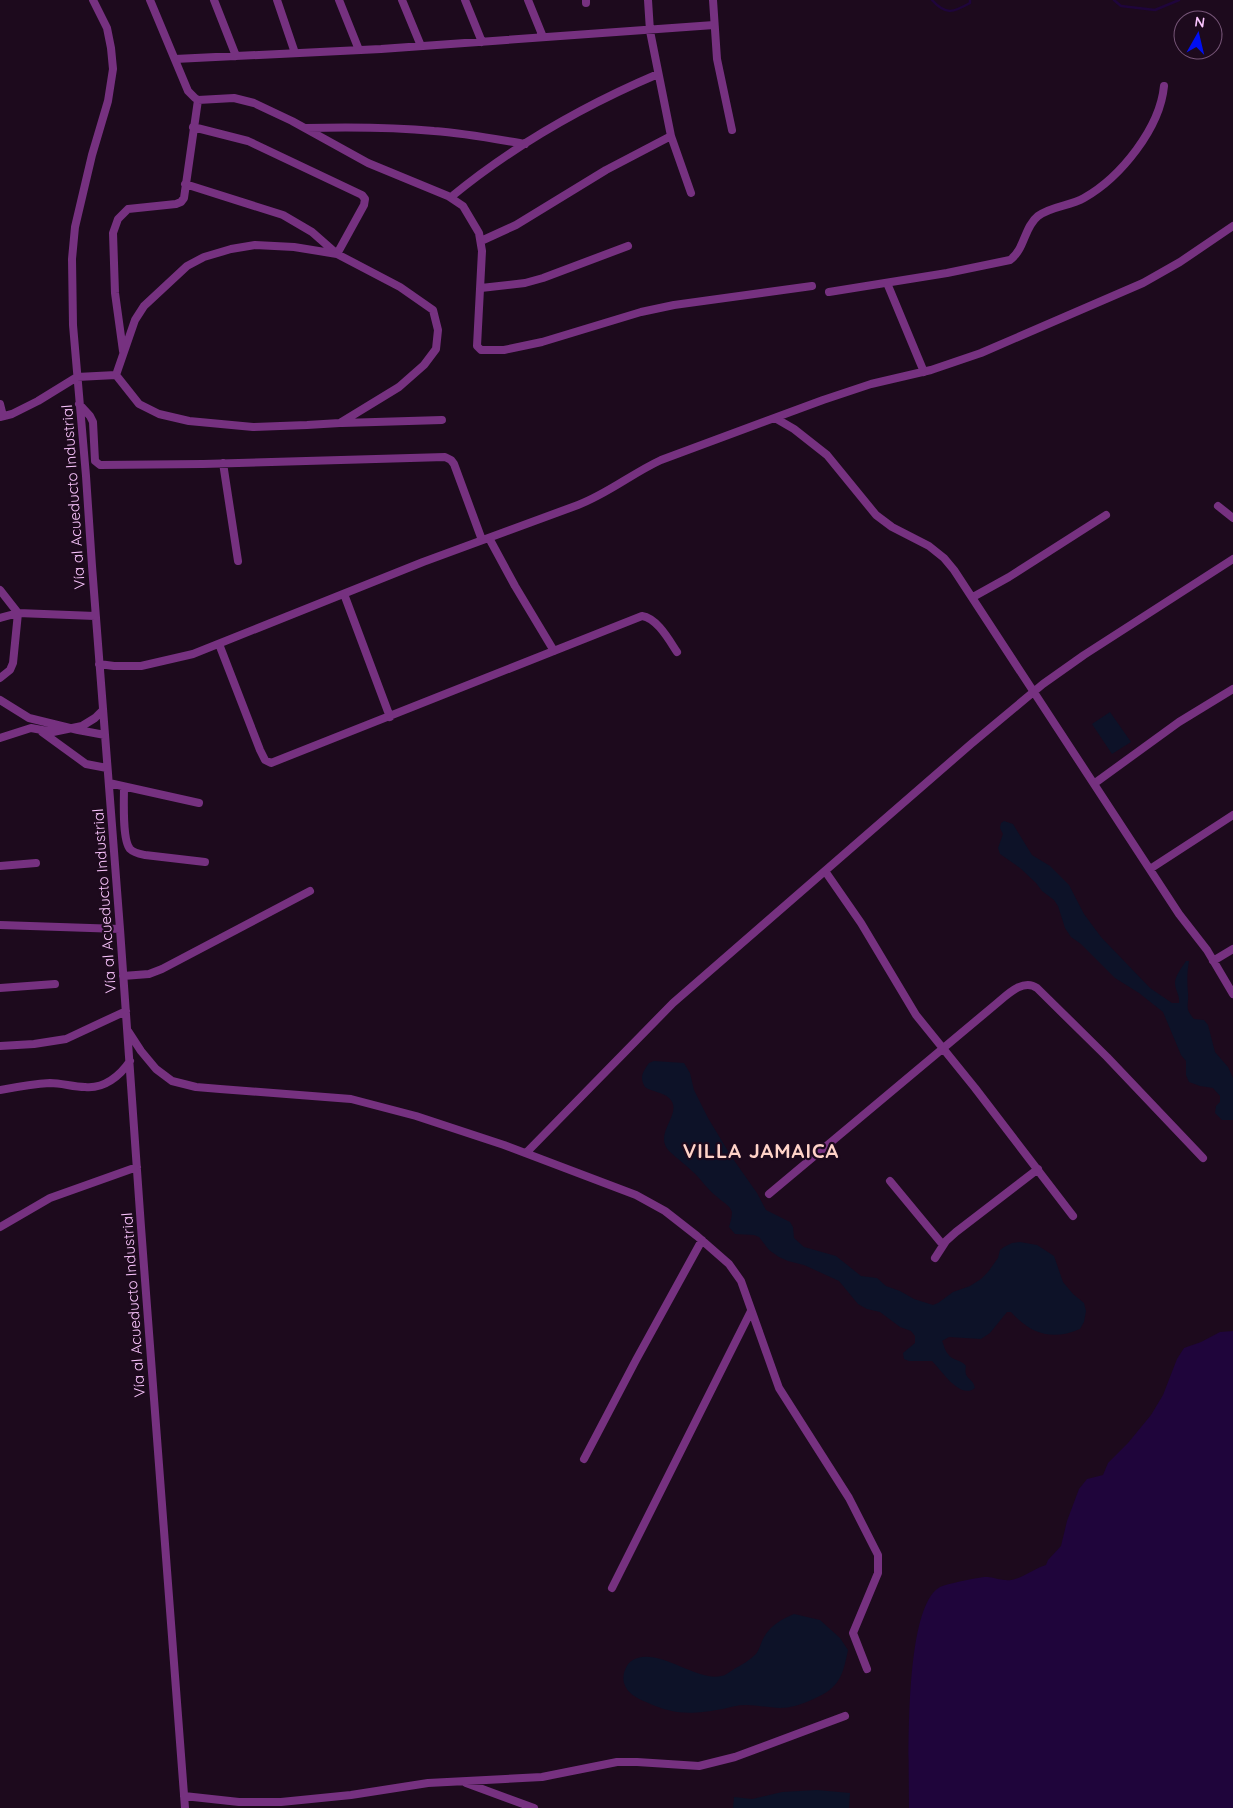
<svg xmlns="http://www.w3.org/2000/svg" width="1233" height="1808" font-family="Quicksand,sans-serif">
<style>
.green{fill:#0d1228}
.water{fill:#1f053b}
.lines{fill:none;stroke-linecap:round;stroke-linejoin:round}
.stream{stroke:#1f053b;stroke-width:2.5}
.minor{stroke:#763180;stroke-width:8}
.labels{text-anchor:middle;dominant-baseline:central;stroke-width:4.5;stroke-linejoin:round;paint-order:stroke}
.street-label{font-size:15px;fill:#fcc6ff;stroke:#1d0a1d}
.district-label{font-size:20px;font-weight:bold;letter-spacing:1px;fill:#ffd3c8;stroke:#1d0a1d}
</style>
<rect width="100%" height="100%" fill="#1d0a1d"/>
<!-- green -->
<path class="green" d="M1110 712 1131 742 1112 754 1092 724Z
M1004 821 1013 824 1032 855 1050 866 1069 885 1084 914 1101 937 1150 988 1172 1003H1179C1180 995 1175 990 1175 983 1175 976 1182 967 1186 961H1189C1187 972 1187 982 1188 993 1189 1006 1184 1008 1194 1019L1204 1020 1208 1025 1215 1052 1228 1067 1233 1078V1120H1222L1215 1113 1216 1106 1220 1102V1096L1213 1088 1200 1086 1189 1082 1186 1075V1061L1181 1055 1163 1012 1139 993 1115 978 1081 944 1071 937 1065 928 1058 906 1054 900 1042 891 1036 883 1020 868 1000 854 998 848 1003 834 1000 828 1001 823Z
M654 1061 684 1063 690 1073 694 1090 708 1118 731 1156 757 1193 766 1210 790 1222 793 1227 794 1238 804 1247 836 1256 861 1276 877 1278 886 1286 900 1291 914 1299 933 1305 938 1303 953 1292 970 1286 981 1279 988 1272 998 1258 1000 1250 1004 1247 1012 1243 1020 1242 1037 1245 1054 1256 1063 1282 1073 1294 1084 1303 1086 1311 1084 1322 1080 1329C1052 1341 1031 1334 1011 1312H1007L990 1333 981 1339 949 1337 942 1341C944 1345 945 1351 948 1354 952 1361 961 1359 966 1366 963 1380 973 1377 975 1388 960 1400 942 1371 932 1361H909L904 1359 903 1353 915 1343V1336L911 1331 900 1327 880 1312 867 1309 858 1304 839 1281 804 1265 788 1261 779 1257 769 1250 759 1237 754 1235 735 1234 729 1227C730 1223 732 1217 732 1212 730 1205 721 1201 716 1196 707 1189 701 1179 692 1171 685 1164 676 1158 669 1151 652 1133 685 1113 669 1098 663 1092 652 1092 645 1087 639 1077 643 1072 649 1063Z
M794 1614 820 1620 840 1638 848 1650C842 1680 838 1689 809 1701 799 1705 791 1708 780 1708 769 1708 757 1705 746 1705 738 1705 731 1707 723 1709 692 1714 676 1716 646 1702 636 1698 627 1693 624 1683 622 1676 625 1667 630 1662 654 1643 695 1682 721 1676 725 1676 731 1671 734 1669 742 1665 750 1660 756 1654 760 1649 761 1642 764 1637 771 1625 782 1619 794 1614Z
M817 1790 850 1793 849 1808H733L734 1797 752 1799 782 1792Z"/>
<!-- water -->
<path class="water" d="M1233 1331V1808H909C909 1766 903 1607 940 1587 946 1584 982 1576 988 1577 996 1578 1003 1581 1011 1580 1021 1579 1035 1568 1046 1565L1048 1560 1061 1546 1067 1521 1079 1489 1087 1479 1103 1475 1108 1463 1128 1443 1151 1415 1163 1395 1177 1359 1184 1348 1201 1342 1220 1332Z"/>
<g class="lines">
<!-- stream -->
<path class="stream" d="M932 0C946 16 954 12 970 3V0
M1114 0 1121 6 1155 10 1179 0"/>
<!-- minor -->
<path class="minor" d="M93 0 107 28 111 48 113 69 108 101 92 155 75 227 72 259 73 325 86 476 92 566 120 929 141 1227 185 1808
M150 0 188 91 195 98 198 100 234 98 254 103 292 121 368 163 448 196 463 206 479 233 482 251 477 346 481 350H504L542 342 641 312 674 305 812 286
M214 0 236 56
M277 0 295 53
M339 0 359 50
M402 0 421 46
M465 0 482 42
M528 0 543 37
M586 0V3
M648 0 650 31 671 136 691 193
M713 0 717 59 732 130
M175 59 381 49 714 25
M306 128C349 127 391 127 434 131 464 133 495 139 525 144
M185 184 283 215 312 232 337 254 364 205 365 199 362 195 248 141 193 127
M451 197C513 146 585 105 658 74
M481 241 516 225 606 170 671 136
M255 245 294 247 337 254 400 287 433 310 438 330 436 349 424 365 399 387 340 423 307 425 253 427 189 421 159 414 139 404 116 375 135 320 144 306 187 266 204 257 231 249Z
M887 283 924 372
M481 288 525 283 543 278 628 246
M829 292 947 273 1010 260C1025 249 1024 227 1038 216 1051 206 1070 206 1084 198 1121 177 1160 128 1164 86
M123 351 115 293 113 233 118 219 128 209 176 204 181 202 184 198 198 100
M0 404 3 416
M79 404 90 416 93 422 95 461 100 465 203 464 445 457 451 460 454 464 482 540
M0 417 12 414 38 401 77 377 116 375
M775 418 794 429 827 455 876 515 892 527 929 546 944 558 954 570 1179 914 1207 950 1233 994
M342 423 442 420
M223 463 238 561
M1218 506 1233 518
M489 538 515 586 554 651
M0 590 18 613 13 663 10 670 0 678
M344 594 390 717
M973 597 1009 577 1106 515
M0 618 18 613 95 616
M219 644 260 750 265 760 271 763 642 616C657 618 669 640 677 652
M99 664 114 666H141L193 654 423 562 578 505C609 493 631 474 661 460L823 400 871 384 931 370 981 353 1143 283 1180 262 1233 226
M0 700 29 718 78 730 105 735
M42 732 86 764 107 768
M0 738 31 728 53 732 82 726 95 718 103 710
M109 783 199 803
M1095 783 1179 722 1233 689
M124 787C124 800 122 840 130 849 134 853 140 854 145 855L205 862
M0 866 36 863
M1150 869 1233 815
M825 871 861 923 916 1015 975 1088 1073 1216
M0 925 120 929
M1213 961 1233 949
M123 976 149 974 162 969 310 891
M0 988 55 984
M128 1031 141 1051 156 1069 172 1081 196 1087 220 1089 351 1099 416 1116 504 1145 636 1195 665 1211 697 1236 729 1264 741 1281 779 1388 849 1498 878 1555V1573L853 1633 867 1669
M0 1046 34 1044 66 1039 126 1011
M0 1090C16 1087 33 1084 50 1083 62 1083 73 1087 85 1087 104 1089 120 1076 130 1061
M526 1153 673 1003 971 744 1043 684 1084 655 1233 559
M890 1181 943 1245
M769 1194 996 1004C1007 995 1023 978 1037 988L1107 1057 1203 1158
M0 1227 50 1198 137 1167
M935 1258 946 1241 956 1232 1038 1169
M584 1459 636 1360 702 1240
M612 1588 751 1311
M466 1783 534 1808
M184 1796 239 1802H281L351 1795 428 1783 542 1777 617 1762H637L699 1766 735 1757 845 1716"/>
</g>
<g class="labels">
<!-- street labels -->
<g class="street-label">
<text transform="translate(73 497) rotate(-94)">Vía al Acueducto Industrial</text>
<text transform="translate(104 901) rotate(-94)">Vía al Acueducto Industrial</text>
<text transform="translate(133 1305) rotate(-94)">Vía al Acueducto Industrial</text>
</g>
<!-- district labels -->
<g class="district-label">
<text x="761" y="1150">VILLA JAMAICA</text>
</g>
</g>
<!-- north arrow -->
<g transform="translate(1198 35) rotate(8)"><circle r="24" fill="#1d0a1d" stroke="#765577"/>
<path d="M0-4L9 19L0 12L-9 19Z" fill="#000ff1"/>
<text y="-8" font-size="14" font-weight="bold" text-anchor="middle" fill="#fcc6ff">N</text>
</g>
</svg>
